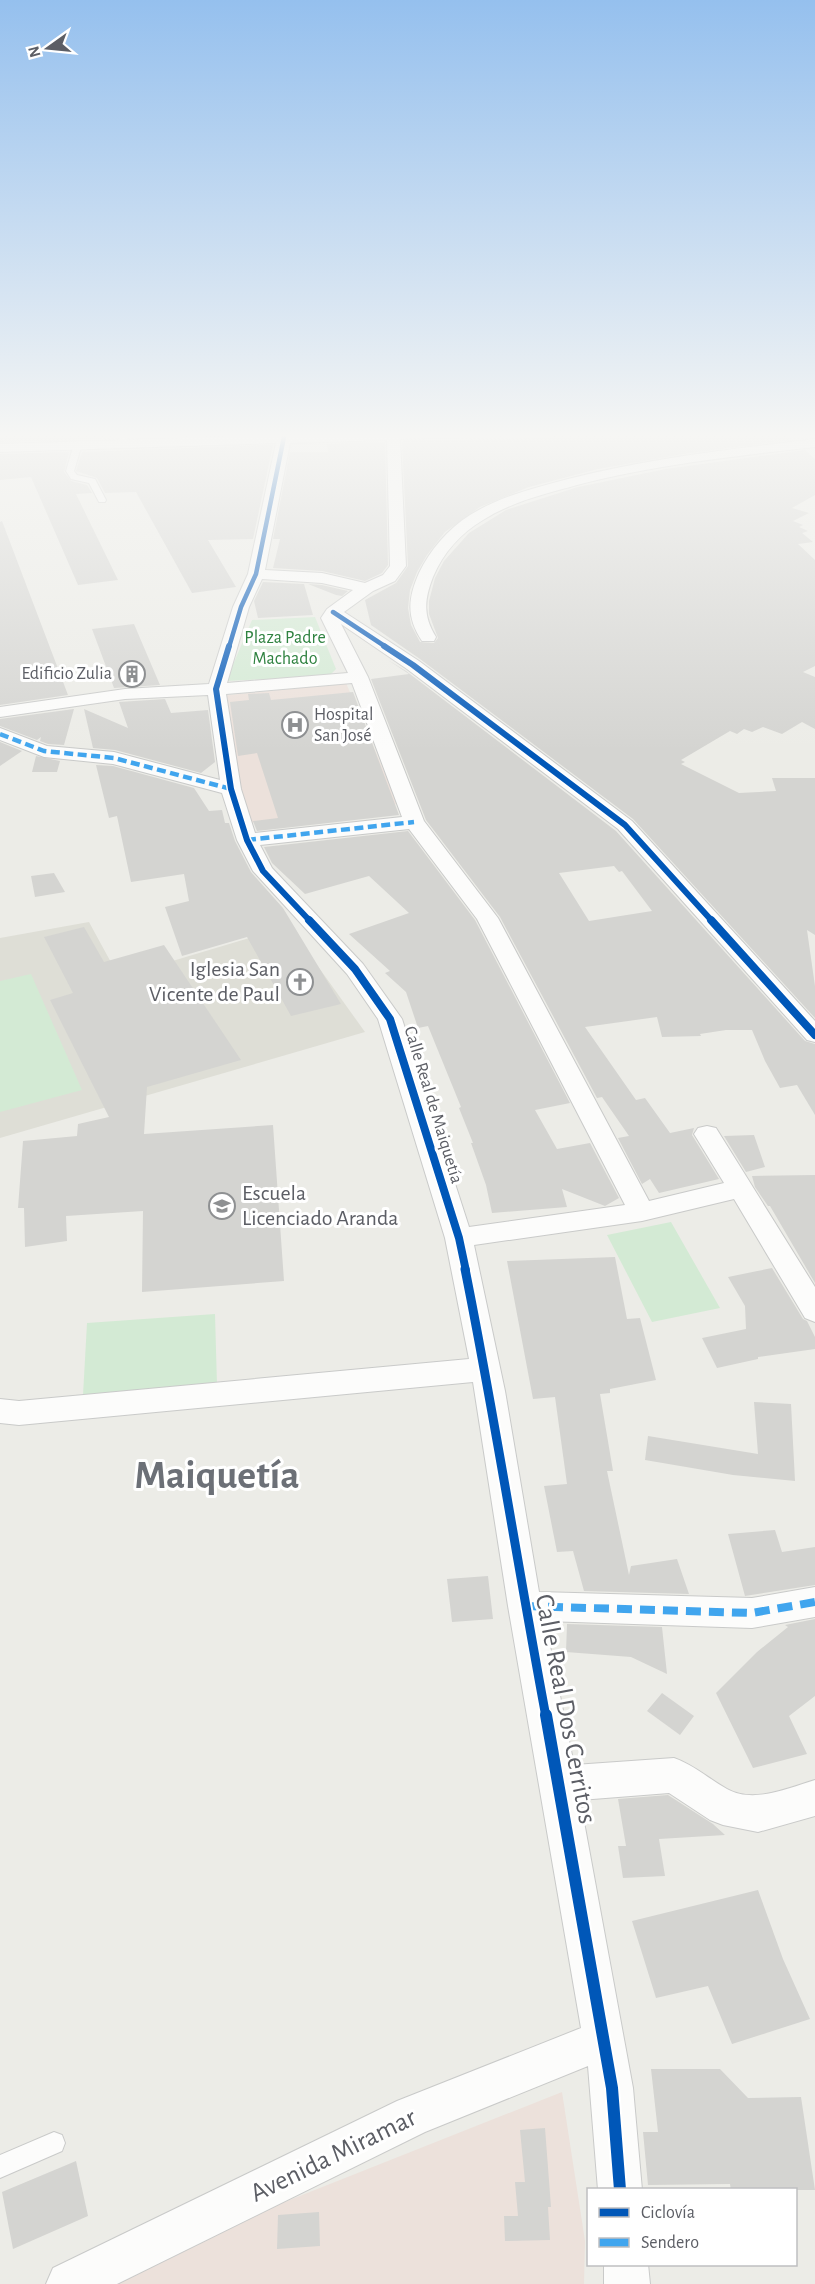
<svg xmlns="http://www.w3.org/2000/svg" width="815" height="2284" font-family="'Alegreya Sans',sans-serif">
<style>
.education{fill:#deded6}
.medical{fill:#ece1db}
.green{fill:#d3ead4}
.building{fill:#d4d4d1;fill-rule:evenodd}
.lines{fill:none;stroke-linecap:round;stroke-linejoin:round}
.lane-casing{stroke:#c9cac9;stroke-width:2}
.street-casing{stroke:#c9cac9;stroke-width:2}
.lane{fill:#fcfcfb;fill-rule:evenodd}
.street{fill:#fcfcfb;fill-rule:evenodd}
.quiet-far1{stroke:#40a5ee;stroke-width:4.5;stroke-dasharray:9 4.5;stroke-linecap:butt}
.quiet{stroke:#40a5ee;stroke-width:8;stroke-dasharray:15 8;stroke-linecap:butt}
.cycleway-far4-casing{stroke:#fff;stroke-width:7}
.cycleway-far3-casing{stroke:#fff;stroke-width:9}
.cycleway-far2-casing{stroke:#fff;stroke-width:11}
.cycleway-far1-casing{stroke:#fff;stroke-width:13}
.cycleway-casing{stroke:#fff;stroke-width:16}
.cycleway-far4{stroke:#0057b8;stroke-width:4.5}
.cycleway-far3{stroke:#0057b8;stroke-width:6}
.cycleway-far2{stroke:#0057b8;stroke-width:8}
.cycleway-far1{stroke:#0057b8;stroke-width:9}
.cycleway{stroke:#0057b8;stroke-width:12}
.labels{text-anchor:middle;dominant-baseline:central;stroke-width:6;stroke-linejoin:round;paint-order:stroke}
.far-park-label{font-size:18px;fill:#2f8240;stroke:#fff}
.far-poi-label{font-size:18px;fill:#5c5e65;stroke:#fff;text-anchor:end}
.far-street-label{font-size:18px;fill:#5c5e65;stroke:#fff}
.poi-label{font-size:22px;fill:#5c5e65;stroke:#fff;text-anchor:end}
.near-street-label{font-size:27px;fill:#5c5e65;stroke:#fff}
.near-town-label{font-size:40px;font-weight:bold;fill:#6c7077;stroke:#fff}
</style>
<rect width="100%" height="100%" fill="#ecece7"/>
<!-- education -->
<path class="education" d="M89 922 119 977 289 926 365 1032 0 1138V938Z"/>
<!-- medical -->
<path class="medical" d="M346 683 398 804 250 823 232 754 220 696Z
M562 2092 585 2241 584 2284H109L277 2205Z"/>
<!-- green -->
<path class="green" d="M315 617 336 669 329 676 226 681 252 620Z
M31 974 82 1090 0 1112V981Z
M671 1222 720 1308 652 1322 607 1235Z
M215 1314 217 1385 83 1395 87 1323Z"/>
<!-- building -->
<path class="building" d="M0 432H119L117 438 0 442Z
M545 432H782L791 440 690 453 598 469 529 487 480 507 445 532 427 555 417 572 410 590 408 608 411 625 420 642 434 643 438 638 429 614V601L435 578 444 561 469 533 506 510 578 487 666 469 805 450 815 459V495L792 508 809 513 793 521 803 525 799 527 808 531 802 533 813 542 798 544 815 560V666L803 672 815 677V729L802 722 782 734 763 727 752 732 744 729 737 734 730 731 681 760 685 762 681 764 739 793 776 791 772 778H815V935L807 930 815 986V1018L633 819 420 659 371 625 365 600 396 583 408 566 402 441 548 438Z
M385 442 388 565 382 573 365 581 322 571 273 568 280 539H273L290 452H328L327 444Z
M273 445 253 539 208 540 236 587 192 593 136 492 105 493 97 478 76 471 82 452Z
M69 452 64 472 71 481 87 485 92 493 76 494 118 580 78 585 31 477 0 480V454Z
M2 521 68 695 0 705V522Z
M263 582 304 584 313 615 258 618 254 601Z
M308 584 322 585 348 591 342 596 336 595Z
M134 624 160 685 114 688 92 629Z
M388 660 406 671 616 831 805 1041 815 1044V1115L797 1085 780 1088 765 1061 752 1030H726L700 1034 701 1036 662 1037 657 1017 585 1027 636 1100 645 1098 670 1133 694 1128 692 1135 719 1179 659 1193 650 1179 642 1184 618 1138 629 1136 602 1097 597 1098 500 917 426 820 371 679 409 674ZM614 866 619 872 622 871 652 911 589 921 559 873Z
M353 692 399 815 257 831 253 821 278 818 257 753 238 756 230 702 249 700 248 694 269 693 271 700Z
M165 699 171 713 208 710 215 762 201 773 115 750 93 748 84 709 128 728 119 702Z
M74 709 64 745 48 744 40 741 41 737 37 740 0 726V719Z
M0 742 22 751 0 766Z
M36 756 60 761 57 772H32Z
M96 765 113 766 194 788 209 811 222 810 225 823H229L235 841 251 872 283 908 341 1004 291 1016 247 937 182 956 165 907 189 901 184 874 131 882 117 816 109 818Z
M408 831 475 920 570 1103 535 1110 557 1149 590 1143 619 1198 605 1206 562 1189 567 1207 492 1213 486 1185 471 1143H473L459 1108 461 1107 428 1026 418 1028 406 992 385 973 390 971 349 934 409 913 369 876 305 894 272 863 264 847Z
M54 873 65 892 35 897 31 876Z
M84 927 104 962 164 945 241 1060 147 1087 144 1134 273 1125 284 1281 142 1292 143 1211 66 1216 67 1241 25 1247 24 1208H18L23 1141 77 1136 78 1124 109 1117 50 1000 73 993 44 937Z
M754 1135 765 1167 746 1172 724 1136Z
M815 1175V1283L770 1206H768L755 1187 752 1176Z
M615 1257 627 1319 640 1318 656 1380 610 1389V1393L600 1394 613 1471H607L629 1575 631 1566 677 1559 689 1594 584 1591 573 1551 557 1552 544 1486 567 1484 555 1397 533 1399 507 1261Z
M772 1268 803 1319 807 1321 815 1337V1349L758 1357V1359L717 1368 702 1338 746 1329 745 1306 728 1277Z
M754 1402 791 1404 795 1481 733 1475 645 1460 648 1436 758 1454Z
M775 1530 782 1552 815 1547V1585L745 1596 728 1534Z
M488 1576 493 1619 452 1622 447 1579Z
M815 1619V1696L789 1716 807 1754 753 1768 716 1693 757 1652 788 1627 785 1625Z
M567 1624 662 1627 667 1674 631 1657 566 1652Z
M662 1693 694 1716 680 1735 647 1711Z
M668 1795 713 1824 725 1835 659 1839 665 1876 623 1878 618 1846H626L618 1799Z
M758 1890 783 1959 810 2019 732 2044 708 1986 656 1998 632 1921Z
M651 2069H720L748 2098 801 2097 815 2190H731L730 2184 648 2185 643 2132H658Z
M545 2128 551 2207H548L550 2240 505 2241 504 2216H518L515 2182H525L520 2130Z
M76 2161 88 2216 13 2249 2 2192Z
M319 2212 320 2246 277 2249 278 2215Z"/>
<g class="lines">
<defs>
<path id="lane" d="M121 432H128L126 443 122 445 118 443Z
M188 432H195L193 444 186 442Z
M78 442 82 444 74 471 77 475 95 479 106 500 105 502H99L89 483 71 479 66 471 74 444Z
M54 2132 62 2135 65 2143 62 2151 0 2178V2155Z"/>
<path id="street" d="M279 432H291V435L509 432 503 436 400 439 406 566 395 581 373 591 344 612 419 661 632 821 815 1021V1042L807 1040 618 829 407 669 341 624 368 677 424 821 498 918 649 1201 724 1183 694 1134 698 1128 707 1126 716 1128 815 1287V1322L805 1318 734 1199 642 1221 474 1245 505 1391 539 1592 752 1598 815 1587V1617L752 1628 545 1621 574 1765 674 1758C694 1765 709 1779 727 1789 754 1804 788 1788 815 1780V1816L758 1832 723 1825 710 1820 669 1793 580 1800 633 2088 642 2190H598L588 2066 425 2132 117 2284H46L53 2268 397 2101 581 2028 508 1606 473 1382 19 1425 0 1423V1399L19 1401 469 1359 445 1238 378 1019 347 974 253 871 237 840 222 793 113 764 44 757 0 740V728L47 746 114 752 220 780 208 695 125 699 0 717V707L125 689 209 684 233 607 248 574 276 443 0 452V444L278 435ZM387 440 390 566 383 575 365 583 322 573 265 570 290 443ZM262 579 322 583 353 590 327 609 321 618 348 673 227 683 249 607ZM352 683 402 817 255 833 241 789 226 694ZM409 829 477 919 625 1205 469 1227 402 1019 363 964 272 868 260 845Z
M815 439V447C735 456 655 465 577 485 545 494 511 502 483 520 461 533 443 553 433 577 424 600 423 616 436 637L434 641H422C406 617 408 598 419 573 430 550 448 529 470 515 499 497 534 488 568 479 649 458 732 449 815 439Z
M604 2264H648L650 2284H604Z"/>
</defs>
<!-- lane casing -->
<use href="#lane" class="lane-casing"/>
<!-- street casing -->
<use href="#street" class="street-casing"/>
<!-- lane -->
<use href="#lane" class="lane"/>
<!-- street -->
<use href="#street" class="street"/>
<!-- quiet-far1 -->
<path class="quiet-far1" d="M0 734 44 751 114 758 231 789
M247 840 414 822"/>
<!-- quiet -->
<path class="quiet" d="M525 1606 752 1613 815 1602"/>
<defs>
<path id="cycleway-far4" d="M333 612 386 647
M229 647 241 607 256 574 285 432"/>
<path id="cycleway-far3" d="M229 646 216 689 231 789 247 840 263 871 310 921
M384 646 413 665 625 825 712 921"/>
<path id="cycleway-far2" d="M309 920 355 969 390 1019 459 1238 466 1271
M711 920 815 1035"/>
<path id="cycleway-far1" d="M465 1269C495 1418 518 1568 546 1717"/>
<path id="cycleway" d="M546 1715 612 2088 620 2190"/>
</defs>
<!-- cycleway-far4 casing -->
<use href="#cycleway-far4" class="cycleway-far4-casing"/>
<!-- cycleway-far3 casing -->
<use href="#cycleway-far3" class="cycleway-far3-casing"/>
<!-- cycleway-far2 casing -->
<use href="#cycleway-far2" class="cycleway-far2-casing"/>
<!-- cycleway-far1 casing -->
<use href="#cycleway-far1" class="cycleway-far1-casing"/>
<!-- cycleway casing -->
<use href="#cycleway" class="cycleway-casing"/>
<!-- cycleway-far4 -->
<use href="#cycleway-far4" class="cycleway-far4"/>
<!-- cycleway-far3 -->
<use href="#cycleway-far3" class="cycleway-far3"/>
<!-- cycleway-far2 -->
<use href="#cycleway-far2" class="cycleway-far2"/>
<!-- cycleway-far1 -->
<use href="#cycleway-far1" class="cycleway-far1"/>
<!-- cycleway -->
<use href="#cycleway" class="cycleway"/>
</g>
<!-- sky -->
<linearGradient id="sky" x2="0" y2="1"><stop stop-color="#95c0ee"/><stop offset="0.58" stop-color="#f6f6f4"/><stop offset="1" stop-color="#f6f6f4" stop-opacity="0"/></linearGradient>
<rect width="815" height="751" fill="url(#sky)"/>
<!-- icons -->
<defs>
<symbol id="building-ring" viewBox="-11 -11 22 22"><circle r="9.5" fill="#fff" stroke="#8e9092" stroke-width="1.5"/><path d="M-4-6H4V6H1V3H-1V6H-4ZM-2.5-4.3h1.7v1.8h-1.7ZM.8-4.3h1.7v1.8H.8ZM-2.5-1h1.7V.8h-1.7ZM.8-1h1.7V.8H.8Z" fill="#8e9092"/></symbol>
<symbol id="hospital-ring" viewBox="-11 -11 22 22"><circle r="9.5" fill="#fff" stroke="#8e9092" stroke-width="1.5"/><path d="M-5-5h3v3.5h4V-5h3V5h-3V1.5h-4V5h-3Z" fill="#8e9092"/></symbol>
<symbol id="church-ring" viewBox="-11 -11 22 22"><circle r="9.5" fill="#fff" stroke="#8e9092" stroke-width="1.5"/><path d="M-1.2-6h2.4v3.5h3.3v2.4h-3.3V6h-2.4V-.1h-3.3v-2.4h3.3Z" fill="#8e9092"/></symbol>
<symbol id="school-ring" viewBox="-11 -11 22 22"><circle r="9.5" fill="#fff" stroke="#8e9092" stroke-width="1.5"/><path d="M0-5L7-2L0 1L-7-2ZM-4 1L0 2.5L4 1V4Q0 6-4 4Z" fill="#8e9092"/></symbol>
</defs>
<g fill-rule="evenodd">
<use href="#building-ring" x="117" y="659" width="30" height="30"/>
<use href="#hospital-ring" x="280" y="710" width="30" height="30"/>
<use href="#church-ring" x="285" y="967" width="30" height="30"/>
<use href="#school-ring" x="207" y="1191" width="30" height="30"/>
</g>
<g class="labels">
<!-- far-park labels -->
<g class="far-park-label">
<text x="285" y="638">Plaza Padre<tspan x="285" dy="21">Machado</tspan></text>
</g>
<!-- far-poi labels -->
<g class="far-poi-label">
<text x="112" y="674">Edificio Zulia</text>
<text x="314" y="715" text-anchor="start">Hospital<tspan x="314" dy="21">San José</tspan></text>
</g>
<!-- far-street labels -->
<g class="far-street-label">
<text transform="translate(433 1105) rotate(73)">Calle Real de Maiquetía</text>
</g>
<!-- poi labels -->
<g class="poi-label">
<text x="280" y="969">Iglesia San<tspan x="280" dy="25">Vicente de Paul</tspan></text>
<text x="242" y="1193" text-anchor="start">Escuela<tspan x="242" dy="25">Licenciado Aranda</tspan></text>
</g>
<!-- near-street labels -->
<g class="near-street-label">
<text transform="translate(566 1709) rotate(79)">Calle Real Dos Cerritos</text>
<text transform="translate(333 2155) rotate(-26)">Avenida Miramar</text>
</g>
<!-- near-town labels -->
<g class="near-town-label">
<text x="217" y="1476">Maiquetía</text>
</g>
</g>
<!-- legend -->
<rect x="587" y="2188" width="210" height="78" fill="#ffffff" stroke="#bebfc1" stroke-width="1.5"/>
<rect x="599" y="2208" width="30" height="9" fill="#0057b8" stroke="#bebfc1" stroke-width="1.5"/>
<text x="641" y="2218" font-size="18" fill="#5c5e65">Ciclovía</text>
<rect x="599" y="2238" width="30" height="9" fill="#40a5ee" stroke="#bebfc1" stroke-width="1.5"/>
<text x="641" y="2248" font-size="18" fill="#5c5e65">Sendero</text>
<!-- north arrow -->
<g transform="translate(48 48) rotate(255)" stroke="#ffffff" stroke-width="4.5" paint-order="stroke">
<path d="M0-4.5L10 22L0 15L-10 22Z" fill="#5c5e65"/>
<text y="-9" font-size="16" font-weight="bold" text-anchor="middle" fill="#5c5e65">N</text>
</g>
</svg>
